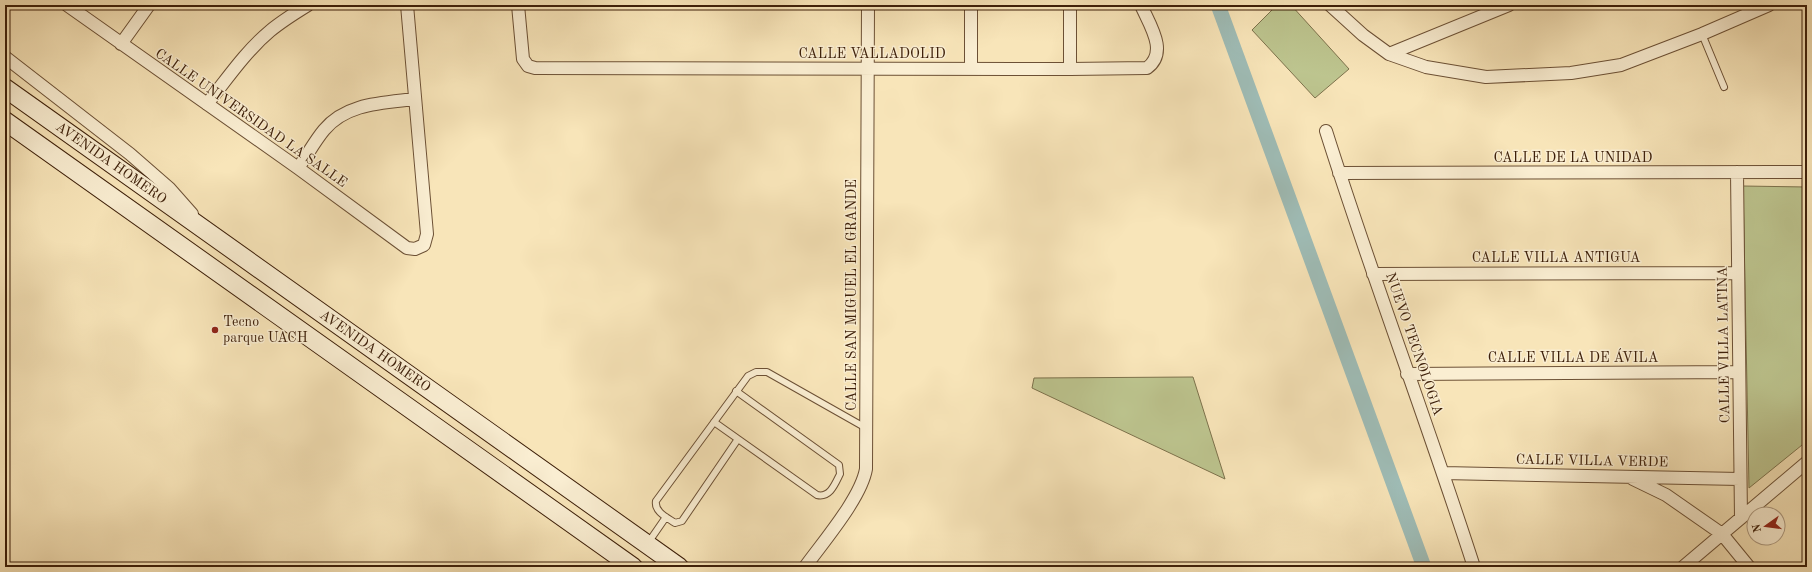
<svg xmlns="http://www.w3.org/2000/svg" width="1812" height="572" font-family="'Old Standard TT',serif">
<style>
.green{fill:#bdc58f;stroke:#7d724c}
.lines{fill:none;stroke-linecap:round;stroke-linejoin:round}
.canal{stroke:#9fbdb7;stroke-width:15}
.lane-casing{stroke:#6c5035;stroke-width:8}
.street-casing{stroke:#6c5035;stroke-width:14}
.secondary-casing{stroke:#3d1f09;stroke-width:20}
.lane{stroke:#faeed2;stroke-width:6}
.street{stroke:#faeed2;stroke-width:12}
.secondary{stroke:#faeed2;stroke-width:18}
.poi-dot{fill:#8f2418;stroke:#faeed2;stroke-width:1.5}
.labels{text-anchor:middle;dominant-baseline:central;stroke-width:3;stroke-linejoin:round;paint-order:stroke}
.street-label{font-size:14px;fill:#3d1f09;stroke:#faeed2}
.poi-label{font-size:14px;fill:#3d1f09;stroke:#faeed2;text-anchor:start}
</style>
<rect width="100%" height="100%" fill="#f8e5b9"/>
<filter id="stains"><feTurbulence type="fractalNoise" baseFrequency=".005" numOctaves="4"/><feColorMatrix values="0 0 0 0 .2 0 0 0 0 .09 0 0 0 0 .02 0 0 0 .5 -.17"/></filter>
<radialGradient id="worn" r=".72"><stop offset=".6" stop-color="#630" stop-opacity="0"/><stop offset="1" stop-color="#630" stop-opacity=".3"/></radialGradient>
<!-- green -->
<path class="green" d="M1277 5H1291L1349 69 1315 98 1252 30Z
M1743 186 1807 187V441L1749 488Z
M1193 377 1225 479 1032 388 1034 378Z"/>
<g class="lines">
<!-- canal -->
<path class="canal" d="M1218 5 1424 567"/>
<defs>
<path id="lane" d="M1702 34 1724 87
M714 422 817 495C830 498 835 484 840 474L839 465 736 391
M738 439 682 521 675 523C668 518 654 512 656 501L748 376 756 372H767L866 428
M648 543 666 517"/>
<path id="street" d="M67 5 298 168 407 248 415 249 424 245 427 234 407 5
M518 5 523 59 528 66 535 68 1070 69 1147 68C1169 52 1149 24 1141 5
M971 5V69
M1330 5 1363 35 1389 54 1426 67 1486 77 1571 73 1621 65 1702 34 1769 5
M121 44 149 5
M1389 54 1509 5
M5 57 130 154 169 188 192 214
M1070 69V5
M207 104C227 79 245 52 270 31 282 21 295 13 308 5
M1326 131C1372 277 1427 421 1474 567
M298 168C307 156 314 142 324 130 346 103 383 103 415 99
M1737 172 1741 518
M1339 173 1807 172
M1373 274 1738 273
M1407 374 1739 372
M1443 473 1740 479
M1633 479 1666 495 1722 534 1749 567
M805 567C823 542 861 498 866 469L868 5
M1683 567 1807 462"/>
<path id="secondary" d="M5 88 679 567
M5 121 633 567"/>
</defs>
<!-- lane casing -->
<use href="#lane" class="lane-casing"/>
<!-- street casing -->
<use href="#street" class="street-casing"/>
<!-- secondary casing -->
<use href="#secondary" class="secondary-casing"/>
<!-- lane -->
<use href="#lane" class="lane"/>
<!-- street -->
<use href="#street" class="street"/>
<!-- secondary -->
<use href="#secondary" class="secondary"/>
</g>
<!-- markers -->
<circle class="poi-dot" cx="215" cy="330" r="4"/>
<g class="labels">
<!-- street labels -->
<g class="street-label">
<text x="872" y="54">CALLE VALLADOLID</text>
<text transform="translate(251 118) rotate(35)">CALLE UNIVERSIDAD LA SALLE</text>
<text x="1573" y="158">CALLE DE LA UNIDAD</text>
<text transform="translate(111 163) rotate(35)">AVENIDA HOMERO</text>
<text x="1556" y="258">CALLE VILLA ANTIGUA</text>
<text transform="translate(852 295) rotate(-90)">CALLE SAN MIGUEL EL GRANDE</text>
<text transform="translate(1414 344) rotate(71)">NUEVO TECNOLOGIA</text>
<text transform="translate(1724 345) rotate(-91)">CALLE VILLA LATINA</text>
<text transform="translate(375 351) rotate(35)">AVENIDA HOMERO</text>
<text x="1573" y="358">CALLE VILLA DE ÁVILA</text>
<text transform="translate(1592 461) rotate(1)">CALLE VILLA VERDE</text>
</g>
<!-- poi labels -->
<g class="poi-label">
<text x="223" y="322">Tecno<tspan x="223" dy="16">parque UACH</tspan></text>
</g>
</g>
<!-- margin -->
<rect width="1812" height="572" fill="none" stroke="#f8e5b9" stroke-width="20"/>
<rect x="6" y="6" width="1800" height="560" fill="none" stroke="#3d1f09" stroke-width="2"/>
<rect x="10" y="10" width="1792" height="552" fill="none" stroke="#3d1f09"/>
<!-- north arrow -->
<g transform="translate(1766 526) rotate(256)"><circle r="19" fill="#faeed2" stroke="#ae9b82"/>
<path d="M0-3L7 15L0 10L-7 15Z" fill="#8f2418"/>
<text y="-6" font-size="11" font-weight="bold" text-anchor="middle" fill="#3d1f09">N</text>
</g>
<rect width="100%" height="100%" filter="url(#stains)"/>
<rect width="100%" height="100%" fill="url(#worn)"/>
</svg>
